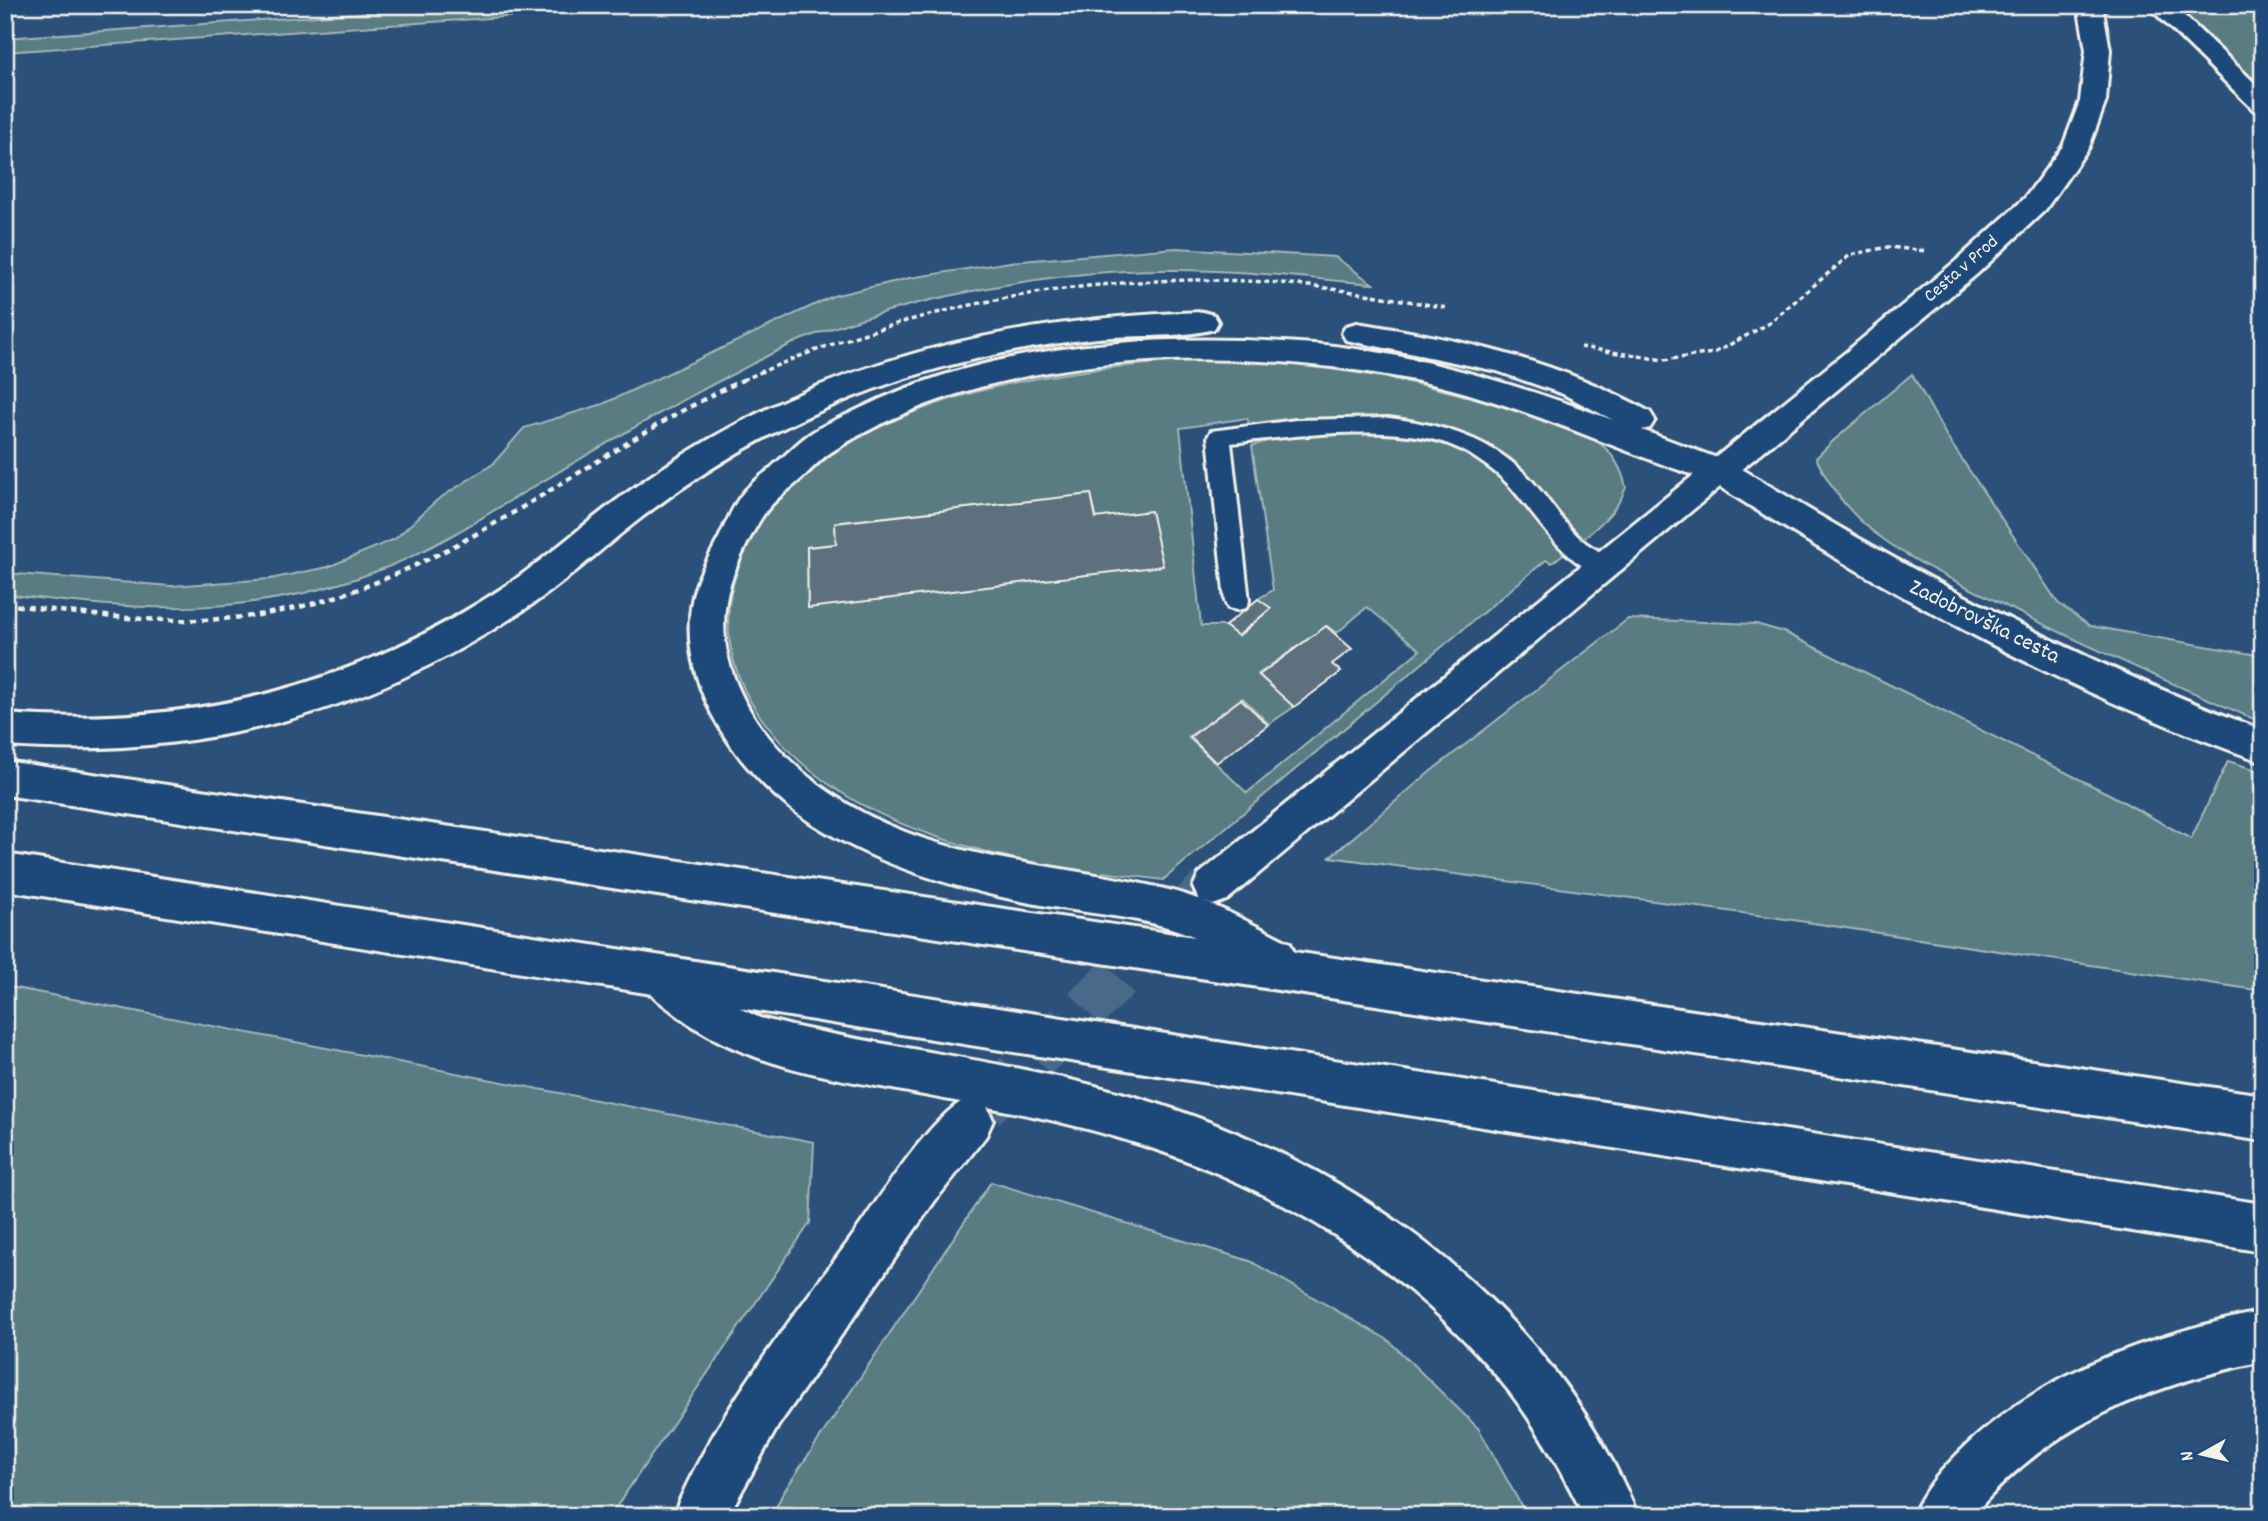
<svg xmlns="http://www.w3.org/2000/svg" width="2268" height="1521" font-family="Dekko,sans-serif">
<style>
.green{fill:#587c82;stroke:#a6b6b5;stroke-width:2;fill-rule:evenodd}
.building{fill:#5c6f7e;stroke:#f4f1e8;stroke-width:2}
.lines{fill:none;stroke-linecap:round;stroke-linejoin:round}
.secondary-tunnel{stroke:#49698b;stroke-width:46;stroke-dasharray:46 24;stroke-linecap:butt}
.lane-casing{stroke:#f4f1e8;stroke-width:6}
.street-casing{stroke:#f4f1e8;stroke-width:6}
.secondary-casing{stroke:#f4f1e8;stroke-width:6}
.highway-casing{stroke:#f4f1e8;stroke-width:6}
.path-far1{stroke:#f4f1e8;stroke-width:3.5;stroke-dasharray:5 3.5;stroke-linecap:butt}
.path{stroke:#f4f1e8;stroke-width:4.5;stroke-dasharray:6 5;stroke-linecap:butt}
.lane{fill:#1f4a7a;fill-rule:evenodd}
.street{fill:#1f4a7a;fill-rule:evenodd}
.secondary{fill:#1f4a7a;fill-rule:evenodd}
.highway{fill:#1f4a7a;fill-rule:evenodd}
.labels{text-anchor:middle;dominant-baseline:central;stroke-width:6;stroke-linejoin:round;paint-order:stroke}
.far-street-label{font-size:19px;fill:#f4f1e8;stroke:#1f4a7a}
.street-label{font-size:23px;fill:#f4f1e8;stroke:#1f4a7a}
</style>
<rect width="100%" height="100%" fill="#2b517b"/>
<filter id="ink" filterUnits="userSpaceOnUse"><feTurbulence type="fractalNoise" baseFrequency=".0143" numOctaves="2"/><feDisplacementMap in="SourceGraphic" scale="14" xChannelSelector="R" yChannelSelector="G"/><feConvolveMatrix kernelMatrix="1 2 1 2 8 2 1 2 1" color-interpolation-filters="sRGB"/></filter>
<g filter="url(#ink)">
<!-- green -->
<path class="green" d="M472 5H674L5 52V38Z
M2173 5H2263V93Z
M1176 248 1335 257 1373 284C1304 278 1234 269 1164 270 1052 270 906 299 803 339 778 349 755 363 731 375 656 413 584 457 511 500 472 524 432 549 390 566 260 619 141 612 5 594V573L171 586 270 579 328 567 395 539 437 500 493 464 524 428 603 404 833 296 910 278 1010 262Z
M1202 360C1311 361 1414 378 1518 411 1545 420 1581 429 1603 446 1616 457 1622 471 1626 487 1615 520 1578 541 1552 563L1546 560 1163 880 1103 872 1102 878C974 851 826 824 752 704 731 669 722 625 733 584 747 533 777 489 822 459 934 385 1071 368 1202 360ZM1247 418 1249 424 1263 426 1267 441 1252 446 1273 590 1258 599 1270 609 1239 636 1225 626H1201L1180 428ZM1091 494 1096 518 1151 511 1162 566 808 608 807 548 836 544 835 523ZM1367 607 1420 650 1247 793 1188 737 1243 698 1269 724 1294 707 1258 674 1327 626 1337 633Z
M1912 374 1947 437 2058 603 2090 626 2263 656V723C2173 684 2083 645 1996 601 1955 581 1911 561 1875 533 1849 513 1830 488 1816 458L1833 441Z
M1628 619 1756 624 1784 632 2109 794 2191 839 2228 761 2263 772V991L1793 920 1330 857 1431 771Z
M5 986 814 1142 810 1223 610 1516H5Z
M991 1182 1250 1261 1388 1340 1479 1429 1527 1516H772L783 1493Z"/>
<!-- building -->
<path class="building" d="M1091 494 1096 518 1151 511 1163 566 808 608 807 547 836 544 835 523Z
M1258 599 1271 608 1238 636 1225 626Z
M1326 626 1352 649 1332 664 1341 672 1294 707 1259 675Z
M1241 699 1268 725 1216 763 1190 737Z"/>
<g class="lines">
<!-- secondary-tunnel -->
<path class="secondary-tunnel" d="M984 1106 1208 891"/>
<defs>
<path id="lane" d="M1389 418C1437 424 1484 436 1521 470 1544 490 1558 519 1581 539 1591 549 1607 552 1614 565L1610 571C1574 583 1529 504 1506 482 1494 470 1473 455 1458 448 1402 421 1292 436 1231 443L1249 601 1246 608 1237 610 1228 608 1225 601 1208 437 1211 431 1296 420Z"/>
<path id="street" d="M2147 5H2173L2263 91V113L2254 110Z"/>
<path id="secondary" d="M2078 5H2102L2110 50 2106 101 2089 147 2045 210 1977 274 1742 469C1909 572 2080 662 2263 730V762C2070 695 1892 596 1720 487L1227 900 1213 905 1199 900 1193 887 1199 874 1845 353 1957 260 2025 198 2063 146 2080 101 2086 50Z
M970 1097 986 1104 993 1120 986 1136 934 1202 778 1426 728 1516H673C714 1415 790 1322 854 1234 880 1198 932 1113 970 1097Z"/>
<path id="highway" d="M1203 312 1214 315 1218 322 1214 329C1177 339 1128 334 1089 339 1000 350 911 371 829 407 760 436 696 475 637 521 602 548 570 578 534 603 372 714 201 760 5 746V714C193 728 353 688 510 583 546 558 578 529 613 503 653 473 695 446 739 423 882 347 1043 317 1203 312Z
M1357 323C1460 339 1559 361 1650 412L1655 420 1650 428 1642 430 1733 464 1737 472 1733 480 1721 484C1613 451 1511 397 1398 377 1221 345 992 350 836 449 823 456 812 469 801 479 790 489 776 498 767 510 755 525 736 565 730 584 706 665 760 743 823 788 932 866 1050 859 1173 891 1214 902 1251 924 1290 943L1294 952 2263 1095V1141L5 795V761L1195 937C1152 918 1100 915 1053 907 965 892 871 866 797 813 734 767 677 682 692 601 696 578 708 559 719 538 726 524 733 505 743 493 752 482 765 474 775 464 786 455 796 444 807 436 823 424 843 417 861 408 997 341 1165 332 1314 344 1417 353 1517 385 1613 420L1563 394 1497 371 1346 340 1342 333 1346 326Z
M5 854 2263 1204V1252L739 1008 760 1018 792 1026C899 1049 1008 1062 1114 1091 1339 1152 1547 1295 1638 1516H1584C1562 1472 1539 1430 1509 1391 1410 1266 1268 1181 1116 1137 1046 1116 974 1105 903 1091 823 1076 743 1065 677 1015 669 1008 658 1002 652 994L5 890Z
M2263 1311V1361C2151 1385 2047 1424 1973 1516H1913C1924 1488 1946 1465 1968 1444 2049 1368 2156 1334 2263 1311Z"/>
</defs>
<!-- lane casing -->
<use href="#lane" class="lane-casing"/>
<!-- street casing -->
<use href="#street" class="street-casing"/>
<!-- secondary casing -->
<use href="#secondary" class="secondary-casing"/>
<!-- highway casing -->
<use href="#highway" class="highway-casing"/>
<!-- path-far1 -->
<path class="path-far1" d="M1580 347 1664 360 1714 353 1768 324 1850 255 1888 247 1927 251
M743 380C910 305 1097 269 1280 283 1336 288 1391 298 1447 308"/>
<!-- path -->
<path class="path" d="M5 604C84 614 163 626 243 617 434 595 578 456 747 378"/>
<!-- lane -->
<use href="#lane" class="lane"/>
<!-- street -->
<use href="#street" class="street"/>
<!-- secondary -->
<use href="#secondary" class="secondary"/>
<!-- highway -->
<use href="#highway" class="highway"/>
</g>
</g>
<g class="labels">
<!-- far-street labels -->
<g class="far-street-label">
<text transform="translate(1962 270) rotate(-41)">Cesta v Prod</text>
</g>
<!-- street labels -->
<g class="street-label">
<text transform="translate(1984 623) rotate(26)">Zadobrovška cesta</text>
</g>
</g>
<!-- margin -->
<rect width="2268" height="1521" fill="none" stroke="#1f4a7a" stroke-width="28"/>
<rect x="14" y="14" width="2240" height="1493" fill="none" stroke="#f4f1e8" stroke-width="2.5" filter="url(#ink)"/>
<!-- north arrow -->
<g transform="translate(2202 1454) rotate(262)" stroke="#1f4a7a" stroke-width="5" paint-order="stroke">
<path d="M0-5L12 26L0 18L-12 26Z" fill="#f4f1e8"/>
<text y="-10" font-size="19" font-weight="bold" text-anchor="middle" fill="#f4f1e8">N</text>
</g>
</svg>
